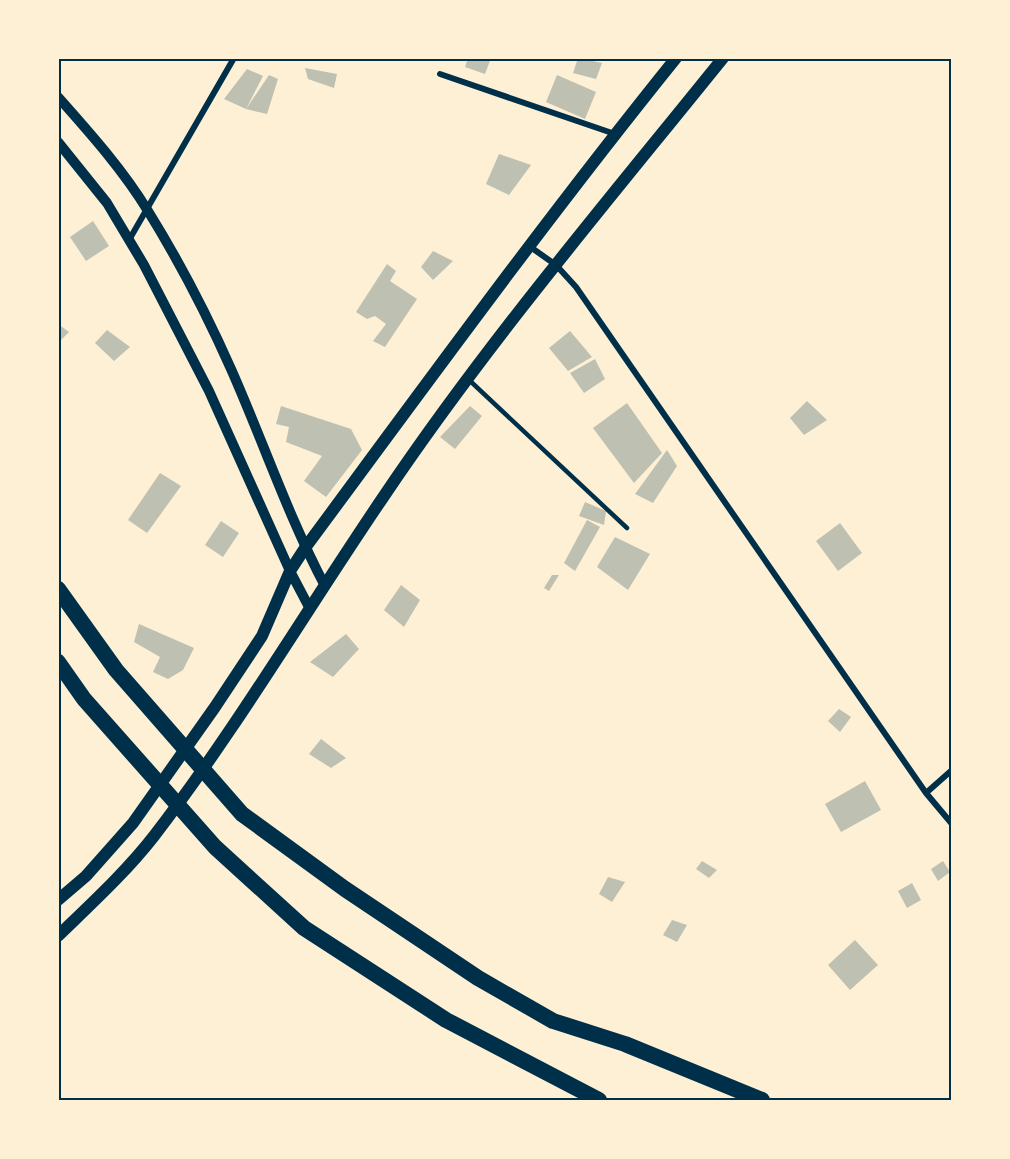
<svg xmlns="http://www.w3.org/2000/svg" width="1010" height="1159" font-family="Mulish,sans-serif">
<style>
.building{fill:#bec0b2}
.lines{fill:none;stroke-linecap:round;stroke-linejoin:round}
.service{stroke:#003049;stroke-width:4.5}
.minor{stroke:#003049;stroke-width:6}
.tertiary{stroke:#003049;stroke-width:10}
.secondary{stroke:#003049;stroke-width:12}
.trunk{stroke:#003049;stroke-width:16}
.neatline{fill:none;stroke:#003049;stroke-width:2}
</style>
<rect width="100%" height="100%" fill="#fdf0d5"/>
<!-- building -->
<path class="building" d="M468 58H491L485 74 465 67Z
M578 58 602 63 596 79 573 73Z
M305 68 337 74 334 88 308 79Z
M247 69 263 76 246 109 224 99Z
M269 75 278 79 267 114 246 109Z
M557 75 596 92 585 119 546 102Z
M499 154 531 165 509 195 486 184Z
M93 221 109 246 86 261 70 237Z
M433 251 453 261 433 280 421 267Z
M387 264 396 271 390 281 417 299 385 347 373 341 386 324 375 316 367 319 356 312Z
M58 324 69 332 58 343Z
M107 330 130 347 114 361 95 343Z
M570 331 592 357 568 371 549 348Z
M595 359 605 379 584 393 570 373Z
M807 401 827 420 804 435 790 418Z
M627 403 662 453 634 483 593 428Z
M281 406 351 429 362 450 326 497 304 481 322 456 286 442 289 427 276 424Z
M470 406 482 416 455 449 440 437Z
M667 450 677 466 653 503 635 494Z
M160 473 181 486 147 533 128 520Z
M585 502 606 511 604 525 579 516Z
M587 520 600 527 575 571 564 563Z
M221 521 239 533 223 557 205 545Z
M840 523 862 553 838 571 816 541Z
M615 537 650 554 628 590 597 567Z
M552 575H559L549 591 544 588Z
M401 585 420 600 404 627 384 610Z
M139 624 194 648 183 670 168 679 153 672 160 657 134 642Z
M346 634 359 649 333 677 310 662Z
M839 709 851 717 840 732 828 721Z
M321 739 346 758 331 768 309 754Z
M865 781 881 810 841 832 825 804Z
M702 861 717 870 709 878 696 869Z
M943 861 950 872 938 881 931 869Z
M608 877 625 882 612 902 599 894Z
M912 883 921 900 907 908 898 891Z
M672 920 687 925 677 942 663 935Z
M855 940 878 965 850 990 828 965Z"/>
<g class="lines">
<!-- service -->
<path class="service" d="M468 379 627 528"/>
<!-- minor -->
<path class="minor" d="M440 74 615 134
M129 240 234 58
M529 246 556 265 576 287 926 793 952 824
M926 793 952 770"/>
<!-- tertiary -->
<path class="tertiary" d="M58 97C90 133 123 170 148 211 179 261 207 315 231 369 263 441 288 516 325 586
M58 142 107 203 144 265 209 391 290 571 310 609"/>
<!-- secondary -->
<path class="secondary" d="M58 900 86 876 133 823 215 707 262 636 290 571 305 548C427 383 547 218 676 58
M58 936C91 904 126 872 154 836 237 728 307 609 384 496 487 343 607 202 723 58"/>
<!-- trunk -->
<path class="trunk" d="M58 589 116 670 242 814 345 889 478 978 553 1021 625 1044 762 1100
M58 662 84 699 215 847 304 928 446 1020 599 1100"/>
</g>
<!-- border -->
<rect width="1010" height="1159" fill="none" stroke="#fdf0d5" stroke-width="120"/>
<rect x="60" y="60" width="890" height="1039" class="neatline"/>
</svg>
